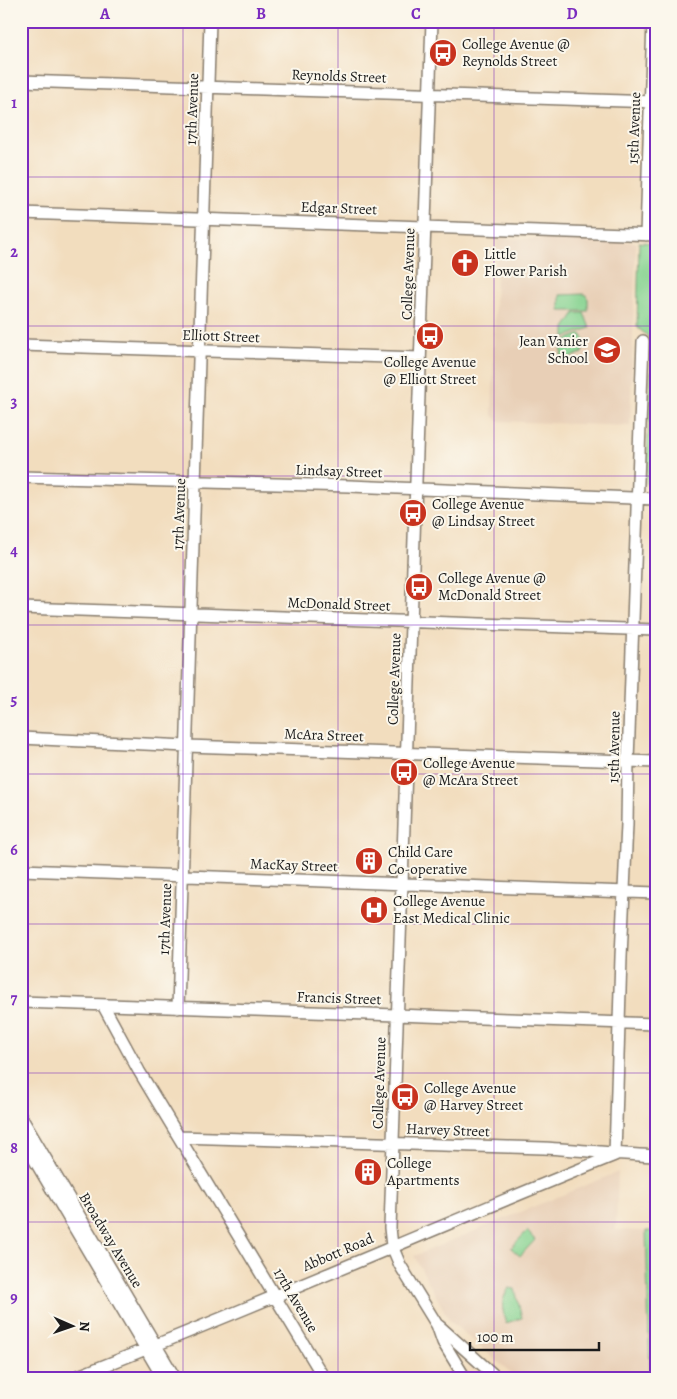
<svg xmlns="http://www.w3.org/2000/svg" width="677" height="1399" font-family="Alegreya,serif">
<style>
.built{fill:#e8cfb6}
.green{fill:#87d391;stroke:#527856}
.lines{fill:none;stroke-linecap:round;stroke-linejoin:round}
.minor-casing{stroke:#877c6d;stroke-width:14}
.minor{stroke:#fff;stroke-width:11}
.grid{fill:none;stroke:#7b2cbf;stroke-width:1;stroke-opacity:0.55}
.labels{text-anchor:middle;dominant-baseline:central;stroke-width:4;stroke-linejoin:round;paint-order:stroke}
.poi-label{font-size:15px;fill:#1c1c1c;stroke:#fbf7ec;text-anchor:start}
.street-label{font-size:15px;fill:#1c1c1c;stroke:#fbf7ec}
.neatline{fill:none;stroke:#7b2cbf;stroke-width:2}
.grid-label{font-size:16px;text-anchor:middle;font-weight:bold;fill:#7b2cbf}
</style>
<rect width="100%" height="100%" fill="#fbf7ec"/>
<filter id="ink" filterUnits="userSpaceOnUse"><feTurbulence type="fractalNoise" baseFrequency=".02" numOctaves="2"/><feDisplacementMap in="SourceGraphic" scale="10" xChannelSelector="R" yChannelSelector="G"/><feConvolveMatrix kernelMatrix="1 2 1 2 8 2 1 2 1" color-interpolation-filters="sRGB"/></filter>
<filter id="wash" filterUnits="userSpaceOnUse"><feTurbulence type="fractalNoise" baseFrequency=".0096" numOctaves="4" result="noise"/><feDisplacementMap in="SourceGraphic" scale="20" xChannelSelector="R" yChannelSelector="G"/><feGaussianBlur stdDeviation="1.12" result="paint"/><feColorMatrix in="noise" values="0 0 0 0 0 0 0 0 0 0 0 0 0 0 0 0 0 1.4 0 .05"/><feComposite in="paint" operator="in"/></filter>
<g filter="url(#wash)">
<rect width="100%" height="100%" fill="#f2ddbe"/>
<!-- built -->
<path class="built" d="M497 238 636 242 630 426 498 421 492 414Z
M618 1172 616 1230 646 1231 650 1375 648 1378H517L450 1321 414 1256Z"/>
<!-- green -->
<path class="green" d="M639 242 656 243V490L648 487 646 483 652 340 637 327Z
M585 294 588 299V311H560V295Z
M575 313H584L590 328 565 337V328Z
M581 334 586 342 582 353 561 361 562 341Z
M527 1231 535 1240 520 1256 511 1248Z
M646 1231H656V1378H648L650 1375Z
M509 1288 515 1289 522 1318 506 1323C502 1308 500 1302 509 1288Z"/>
</g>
<g filter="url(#ink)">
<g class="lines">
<defs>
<path id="minor" d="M432 21 390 1228 392 1246 400 1265 437 1325 443 1342 465 1378
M21 81 656 102
M21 213 656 235
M646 235 653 21
M21 345 420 358
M21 477 350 486 656 499
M21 608 656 630
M21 738 186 746 656 762
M21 870 656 893
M21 1002 656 1024
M103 1005 139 1071 324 1378
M178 1008 210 21
M21 1117 175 1378
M21 1137 163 1378
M179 1137 544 1148C582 1150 618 1154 656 1156
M615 1155 621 957 627 824 628 761 643 341
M439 1326 497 1378
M73 1378C255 1307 434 1228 615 1155"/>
</defs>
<!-- minor casing -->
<use href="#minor" class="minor-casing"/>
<!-- minor -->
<use href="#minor" class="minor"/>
</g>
</g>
<!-- grid -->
<path class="grid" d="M183 21V1378M338 21V1378M494 21V1378M21 177H656M21 326H656M21 476H656M21 625H656M21 774H656M21 924H656M21 1073H656M21 1222H656"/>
<!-- icons -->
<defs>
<symbol id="bus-disc" viewBox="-11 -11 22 22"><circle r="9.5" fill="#c8321e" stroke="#fbf7ec"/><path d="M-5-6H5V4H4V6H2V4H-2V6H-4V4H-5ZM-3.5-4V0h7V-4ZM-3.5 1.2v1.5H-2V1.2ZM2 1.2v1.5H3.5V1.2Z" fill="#fff"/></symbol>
<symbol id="church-disc" viewBox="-11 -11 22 22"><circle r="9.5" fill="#c8321e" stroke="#fbf7ec"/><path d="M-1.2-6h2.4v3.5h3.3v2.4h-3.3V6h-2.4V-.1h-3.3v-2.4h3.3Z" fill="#fff"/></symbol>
<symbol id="school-disc" viewBox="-11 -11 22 22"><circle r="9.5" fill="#c8321e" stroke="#fbf7ec"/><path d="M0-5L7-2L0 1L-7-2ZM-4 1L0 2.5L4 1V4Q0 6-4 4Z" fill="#fff"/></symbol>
<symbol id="building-disc" viewBox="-11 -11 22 22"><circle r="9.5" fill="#c8321e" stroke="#fbf7ec"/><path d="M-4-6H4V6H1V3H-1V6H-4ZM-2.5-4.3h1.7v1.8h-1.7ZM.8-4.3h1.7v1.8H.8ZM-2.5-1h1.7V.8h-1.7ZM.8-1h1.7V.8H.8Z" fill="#fff"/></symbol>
<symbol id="hospital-disc" viewBox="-11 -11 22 22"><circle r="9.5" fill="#c8321e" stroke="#fbf7ec"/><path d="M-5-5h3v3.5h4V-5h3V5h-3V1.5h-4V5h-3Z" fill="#fff"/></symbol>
</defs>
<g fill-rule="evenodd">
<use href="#bus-disc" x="427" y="37" width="32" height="32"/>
<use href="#church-disc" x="449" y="247" width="32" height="32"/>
<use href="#bus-disc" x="414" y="320" width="32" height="32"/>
<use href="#school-disc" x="591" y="334" width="32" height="32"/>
<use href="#bus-disc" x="397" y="497" width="32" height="32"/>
<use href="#bus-disc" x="403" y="571" width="32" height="32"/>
<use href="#bus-disc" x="388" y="756" width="32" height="32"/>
<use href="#building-disc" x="353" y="845" width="32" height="32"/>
<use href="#hospital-disc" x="358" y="894" width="32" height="32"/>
<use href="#bus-disc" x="389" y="1081" width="32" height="32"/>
<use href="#building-disc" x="352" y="1156" width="32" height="32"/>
</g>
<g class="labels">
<!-- poi labels -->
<g class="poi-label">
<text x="462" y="44">College Avenue @<tspan x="462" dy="17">Reynolds Street</tspan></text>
<text x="484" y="254">Little<tspan x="484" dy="17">Flower Parish</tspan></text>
<text x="588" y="341" text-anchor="end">Jean Vanier<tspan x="588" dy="17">School</tspan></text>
<text x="430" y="362" text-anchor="middle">College Avenue<tspan x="430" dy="17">@ Elliott Street</tspan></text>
<text x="432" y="504">College Avenue<tspan x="432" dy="17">@ Lindsay Street</tspan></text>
<text x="438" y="578">College Avenue @<tspan x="438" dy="17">McDonald Street</tspan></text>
<text x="423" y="763">College Avenue<tspan x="423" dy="17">@ McAra Street</tspan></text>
<text x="388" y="852">Child Care<tspan x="388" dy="17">Co-operative</tspan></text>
<text x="393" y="901">College Avenue<tspan x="393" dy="17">East Medical Clinic</tspan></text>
<text x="424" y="1088">College Avenue<tspan x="424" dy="17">@ Harvey Street</tspan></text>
<text x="387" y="1163">College<tspan x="387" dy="17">Apartments</tspan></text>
</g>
<!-- street labels -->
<g class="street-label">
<text transform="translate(339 76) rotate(2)">Reynolds Street</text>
<text transform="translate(192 109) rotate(-88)">17th Avenue</text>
<text transform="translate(634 128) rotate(-88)">15th Avenue</text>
<text transform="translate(339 208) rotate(2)">Edgar Street</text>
<text transform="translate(408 274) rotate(-88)">College Avenue</text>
<text transform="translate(221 336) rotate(2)">Elliott Street</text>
<text transform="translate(339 471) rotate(2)">Lindsay Street</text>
<text transform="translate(179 514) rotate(-88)">17th Avenue</text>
<text transform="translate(339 604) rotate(2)">McDonald Street</text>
<text transform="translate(394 679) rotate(-88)">College Avenue</text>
<text transform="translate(324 735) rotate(2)">McAra Street</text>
<text transform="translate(614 747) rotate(-89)">15th Avenue</text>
<text transform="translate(294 865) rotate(2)">MacKay Street</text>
<text transform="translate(165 919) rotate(-88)">17th Avenue</text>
<text transform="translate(339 998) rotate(2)">Francis Street</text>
<text transform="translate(379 1083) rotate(-88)">College Avenue</text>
<text transform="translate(448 1130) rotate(2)">Harvey Street</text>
<text transform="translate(111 1240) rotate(59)">Broadway Avenue</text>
<text transform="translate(338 1252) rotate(-23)">Abbott Road</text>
<text transform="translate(296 1300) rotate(59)">17th Avenue</text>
</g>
</g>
<!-- margin -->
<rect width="677" height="1399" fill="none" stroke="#fbf7ec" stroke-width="55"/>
<!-- north arrow -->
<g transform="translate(72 1326) rotate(92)" stroke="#fbf7ec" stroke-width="4" paint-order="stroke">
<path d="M0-4L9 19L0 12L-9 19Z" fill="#1c1c1c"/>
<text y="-8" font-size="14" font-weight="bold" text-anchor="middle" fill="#1c1c1c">N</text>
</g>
<!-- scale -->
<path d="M470 1342v8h129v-8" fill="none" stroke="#1c1c1c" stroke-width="2.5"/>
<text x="477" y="1342" font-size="15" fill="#1c1c1c" stroke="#fbf7ec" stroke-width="4" paint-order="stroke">100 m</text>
<rect x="28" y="28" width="622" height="1344" class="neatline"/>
<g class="grid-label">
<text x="105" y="19">A</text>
<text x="261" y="19">B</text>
<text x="416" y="19">C</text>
<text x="572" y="19">D</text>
<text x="14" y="108">1</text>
<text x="14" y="257">2</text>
<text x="14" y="407">3</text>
<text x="14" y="556">4</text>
<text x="14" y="705">5</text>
<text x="14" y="855">6</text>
<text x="14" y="1004">7</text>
<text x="14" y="1153">8</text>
<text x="14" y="1303">9</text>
</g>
</svg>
